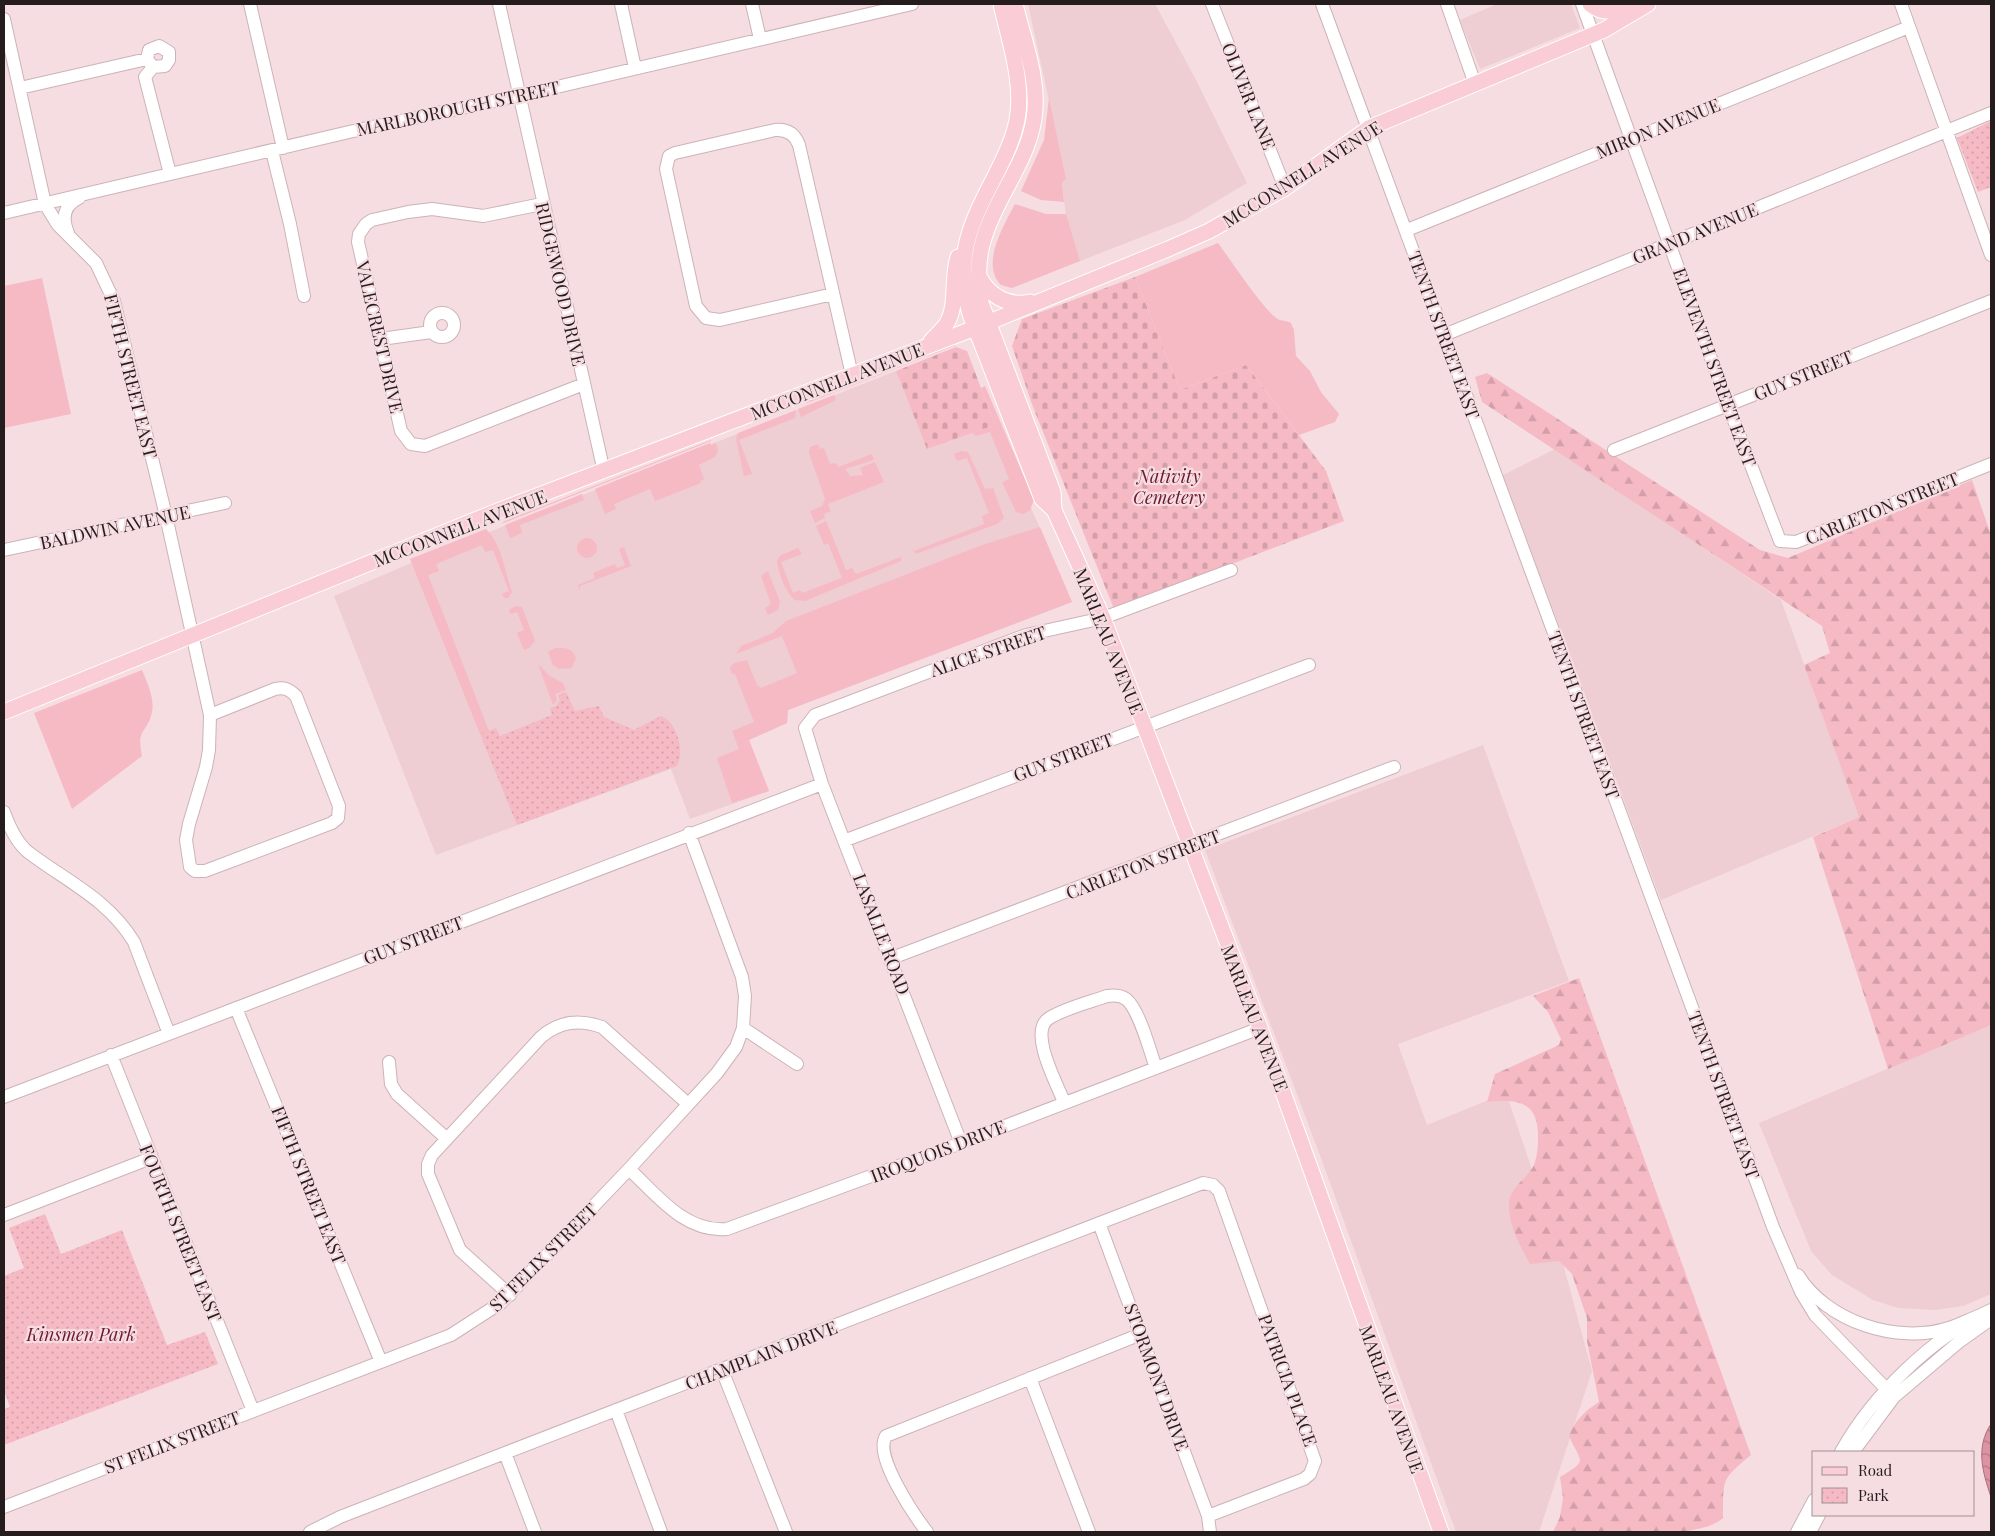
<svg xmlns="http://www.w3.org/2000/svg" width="1995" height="1536" font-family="'Playfair Display',serif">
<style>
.built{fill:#eecdd3}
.grass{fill:#f6bac5}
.forest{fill:url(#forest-firs)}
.cemetery{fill:url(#cemetery-stones)}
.park{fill:url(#park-dots)}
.water{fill:url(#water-waves);stroke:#a66f7a}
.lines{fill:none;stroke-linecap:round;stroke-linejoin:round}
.minor-casing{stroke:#cbb3b7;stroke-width:14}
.major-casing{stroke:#fff;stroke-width:17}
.minor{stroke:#fff;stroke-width:12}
.major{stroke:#faccd5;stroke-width:15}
.labels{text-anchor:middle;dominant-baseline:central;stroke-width:4.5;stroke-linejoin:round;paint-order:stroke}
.street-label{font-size:18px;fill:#251c1e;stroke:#f6dde1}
.park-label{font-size:18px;font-style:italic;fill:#6d1733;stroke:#f6dde1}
</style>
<defs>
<pattern id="forest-firs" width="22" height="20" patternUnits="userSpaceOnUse" patternTransform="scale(1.25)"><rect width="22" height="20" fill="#f6bac5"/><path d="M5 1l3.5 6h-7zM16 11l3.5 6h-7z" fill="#d39fa9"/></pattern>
<pattern id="cemetery-stones" width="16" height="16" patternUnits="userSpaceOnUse" patternTransform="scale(1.25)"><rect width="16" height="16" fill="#f6bac5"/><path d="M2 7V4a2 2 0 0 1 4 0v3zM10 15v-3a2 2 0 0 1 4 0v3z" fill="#d39fa9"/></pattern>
<pattern id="park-dots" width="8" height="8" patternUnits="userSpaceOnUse" patternTransform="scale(1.25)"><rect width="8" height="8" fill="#f6bac5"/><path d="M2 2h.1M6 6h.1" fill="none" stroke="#d39fa9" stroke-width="1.8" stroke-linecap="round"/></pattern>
<pattern id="water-waves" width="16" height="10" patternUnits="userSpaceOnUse" patternTransform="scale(1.25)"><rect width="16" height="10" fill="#dd93a2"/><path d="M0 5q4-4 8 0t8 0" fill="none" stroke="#b37783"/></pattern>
</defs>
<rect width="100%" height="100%" fill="#f6dde1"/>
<!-- built -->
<path class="built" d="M1028 4H1155L1195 78 1247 183 1185 220 1080 261 1067 224 1062 183 1066 179Z
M1497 4H1571L1580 28 1480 69 1460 20Z
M896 371 927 449 995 425 1072 602 788 710 787 723 749 740 769 791 690 819 671 769 436 855 334 596 411 563Z
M1555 449 1781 600 1859 817 1661 900 1503 475Z
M1483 745 1569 981 1398 1044 1427 1125 1506 1093 1559 1249 1592 1371 1539 1532H1456L1324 1166 1205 850Z
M1991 1025V1294L1963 1306 1935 1310 1898 1308 1873 1300 1832 1275 1811 1251 1759 1123Z"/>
<!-- grass -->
<path class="grass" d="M1049 98 1066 179 1062 183 1064 202 1041 200 1021 191 1044 140Z
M1015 204 1046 214H1066L1080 261 1012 288 1001 285C980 264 1004 225 1015 204Z
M1218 243C1228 256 1268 317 1280 320 1284 321 1287 321 1291 323L1294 330 1296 356 1310 371 1321 392 1339 414 1335 422 1299 435 1246 365 1180 390 1135 277Z
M42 278 71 414 4 428V286Z
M951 345H956L807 403 806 401Z
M985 386 1034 500 1030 510 1024 514 1016 512 1003 484V482L1009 479 990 432 976 436 972 433 995 425 981 388Z
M834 395 836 400 801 417 798 409Z
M796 410 795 418 739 440 752 474 744 476 736 439 738 433Z
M711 440V441L501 524 505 521Z
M710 443 711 445 716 443 718 451 715 457 699 465 704 479 700 481 701 483 655 501 650 489 614 504 616 509 605 514 595 489Z
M818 444 820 449 824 448 830 464 836 463 838 467 872 454 874 460 845 469 850 476 863 475 860 468 875 462 884 482 828 504 831 511 824 514 825 518 815 523 810 511 822 506 825 499 809 453 810 447Z
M962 451 968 452 985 489 993 488 1004 518 997 524 916 554 910 546 914 551 984 524 982 516 989 513 967 458 957 461 954 454Z
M582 494 584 500 520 525 522 533 510 538 505 525Z
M826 521 846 570 852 568 856 574 901 557V554V561L805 601 795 600C785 592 778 572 777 560L781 555 798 548 802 554 781 562 793 593 800 590 802 593 842 578 828 543 824 545 816 526Z
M1040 527 1072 602 788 710 787 723 749 740 769 791 732 803 717 758 739 749 732 731 754 722 735 674H732L730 668 734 663 747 660 757 685 761 688 797 673 782 636 736 654 741 646 773 633 786 621 982 545Z
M486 529C503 546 504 571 512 592L508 598H504L502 594 509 591 493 550 485 552 482 545 436 564 439 571 428 575 489 731 480 734 410 559Z
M577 548a10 10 0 1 1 20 0a10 10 0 1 1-20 0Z
M624 547 631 566 580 586V591L578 585 595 578 593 573 615 564 617 568 625 565 619 549Z
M768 571 780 602 778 610 768 615 765 608 771 604 761 576Z
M516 606 522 607 535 641 529 648 524 650 517 633 524 630 517 612 510 614 509 610Z
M555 648C565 648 572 647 576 658L572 668 559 669 553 665 548 652Z
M538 664 550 676 563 683 566 690 555 694 557 700 553 705Z
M142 670C147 682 155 699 152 712 147 735 136 726 142 756L72 809 34 713Z"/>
<!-- forest -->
<path class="forest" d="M1487 373 1760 550 1788 558 1972 480 1991 535V1025L1888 1069 1813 837 1859 817 1804 665 1830 653 1822 626 1482 402 1475 377Z
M1579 978 1751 1455C1720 1481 1724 1478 1723 1518 1711 1528 1699 1528 1684 1532H1553L1560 1517 1563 1498 1560 1477C1589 1460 1581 1463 1569 1436 1575 1420 1585 1411 1599 1402L1587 1341V1318L1572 1274 1559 1261 1530 1264C1520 1246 1508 1224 1509 1203 1509 1188 1528 1178 1534 1165 1537 1157 1538 1147 1538 1139 1539 1101 1518 1099 1487 1102L1495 1074 1559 1045 1561 1039 1548 1012 1533 996Z"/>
<!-- cemetery -->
<path class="cemetery" d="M1135 277 1180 390 1246 365 1326 471 1344 521 1114 609 1033 407 1012 346 1022 319Z
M956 347 967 351 995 425 927 449 896 371Z"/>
<!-- park -->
<path class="park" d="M1991 121V187L1978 192 1957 138Z
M566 692 575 711 599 706 604 717 634 730 661 716C677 722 685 751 677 766L671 768 517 825 480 734 496 728 500 736 552 715 550 708 556 706 560 700 558 695Z
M45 1214 61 1254 122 1230 167 1345 205 1332 218 1364 4 1445V1409L10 1407 4 1391V1276L24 1268 9 1228Z"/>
<!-- water -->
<path class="water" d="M1991 1424V1497C1983 1473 1975 1448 1991 1424Z"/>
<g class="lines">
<defs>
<path id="minor" d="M250 4 283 148
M499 4 604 472
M621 4 635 68
M752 4 760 39
M1212 4 1285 188
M1322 4 1773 1227 1801 1292 1815 1315 1894 1397
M1447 4 1475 84
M1582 4 1728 405 1780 541 1796 542 1991 464
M1901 4 1991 255
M4 19 45 204 58 225 96 263 114 301 166 516 210 715 209 750 206 767 189 824 186 840 190 867 195 871H205L332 823 338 818 339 806 296 696C289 689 284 687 275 689L210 715
M147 59 149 50 159 46 169 52V60L165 66 153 67
M20 88 147 59 153 67 145 77 170 174
M272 151 290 224 304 296
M542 204 483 216 432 209 408 212 372 220 366 224 359 234 358 242 401 431 411 444 425 446 584 384
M4 213 349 132 531 93 912 4
M1407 230 1909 27
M68 233C62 219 63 205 79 198
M833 294 720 320 706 318 696 306 666 169 669 156 675 153 775 130C787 129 795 134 799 145L852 375
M430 325a12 12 0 1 1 24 0a12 12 0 1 1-24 0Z
M1444 335 1991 113
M381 339 431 332
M1614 450 1991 301
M4 550 225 503
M4 812C9 826 16 842 28 852 66 881 108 899 134 942L169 1034
M846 840 1309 665
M892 958 1394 767
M236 1008 381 1362
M743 1028 797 1064
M111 1055 253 1411
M389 1062 391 1084 397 1094 447 1139
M4 1097 822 784
M1064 1102C1057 1084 1029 1033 1048 1019 1062 1009 1090 1002 1107 996 1114 995 1120 995 1126 999 1139 1009 1150 1051 1156 1068
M961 1143 822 784 805 728 815 715 1026 635 1103 618 1231 570
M629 1169C657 1195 685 1233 727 1229L961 1143 1260 1028
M4 1215 151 1158
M1099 1223 1208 1516 1210 1532
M1798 1275C1826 1321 1897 1345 1949 1328 1959 1325 1970 1319 1981 1315
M510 1295 460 1250 428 1174V1164L432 1155 541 1037C560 1021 579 1019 602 1027L688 1104
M722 1370 786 1532
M1030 1378 1089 1532
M616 1410 661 1532
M1841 1452C1872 1396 1932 1337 1991 1310
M1853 1452 1894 1397 1960 1341 1991 1319
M505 1453 535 1532
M4 1507 451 1335 502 1302 629 1169 717 1073 736 1047 743 1028 745 996 742 977 689 833
M310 1532 340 1517 505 1453 1203 1183 1213 1185 1219 1191 1315 1461 1310 1474 1304 1479 1208 1516
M927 1532C914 1515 873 1455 886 1436L1141 1334
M1797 1532 1814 1500
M1810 1532 1819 1515"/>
<path id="major" d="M1001 4C1009 41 1024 82 1017 120 1013 140 1004 158 995 176 969 226 954 258 970 314L1042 499 1054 510 1103 618 1260 1028 1441 1532
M1015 4C1024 41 1040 81 1034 119 1027 163 996 197 984 238 977 260 978 281 981 303L1053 492 1054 510
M1590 4C1604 16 1620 11 1635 5
M979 276C989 296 1008 307 1030 302
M931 341C936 335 943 330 947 323 958 304 951 278 958 257
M4 712 490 514 975 328 1168 249 1209 231 1285 188 1369 128 1604 30 1648 4"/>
</defs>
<!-- minor casing -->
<use href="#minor" class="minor-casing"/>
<!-- major casing -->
<use href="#major" class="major-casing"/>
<!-- minor -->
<use href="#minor" class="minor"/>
<!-- major -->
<use href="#major" class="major"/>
</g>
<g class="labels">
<!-- street labels -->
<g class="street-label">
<text transform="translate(1249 96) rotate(68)">OLIVER LANE</text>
<text transform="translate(458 108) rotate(-12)">MARLBOROUGH STREET</text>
<text transform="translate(1658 128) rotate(-22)">MIRON AVENUE</text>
<text transform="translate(1302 174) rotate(-32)">MCCONNELL AVENUE</text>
<text transform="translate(1695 233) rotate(-22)">GRAND AVENUE</text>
<text transform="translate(561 284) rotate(77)">RIDGEWOOD DRIVE</text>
<text transform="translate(1444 335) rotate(70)">TENTH STREET EAST</text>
<text transform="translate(380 337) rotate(77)">VALECREST DRIVE</text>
<text transform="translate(1715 367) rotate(70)">ELEVENTH STREET EAST</text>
<text transform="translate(1803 375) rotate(-22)">GUY STREET</text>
<text transform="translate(131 376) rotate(76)">FIFTH STREET EAST</text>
<text transform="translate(837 381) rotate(-21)">MCCONNELL AVENUE</text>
<text transform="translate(1882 508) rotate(-22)">CARLETON STREET</text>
<text transform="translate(115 527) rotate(-12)">BALDWIN AVENUE</text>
<text transform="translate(460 528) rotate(-21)">MCCONNELL AVENUE</text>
<text transform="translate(1109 641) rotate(68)">MARLEAU AVENUE</text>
<text transform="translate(988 651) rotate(-19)">ALICE STREET</text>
<text transform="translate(1584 715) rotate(70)">TENTH STREET EAST</text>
<text transform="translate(1063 757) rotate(-21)">GUY STREET</text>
<text transform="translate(1143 864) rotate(-21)">CARLETON STREET</text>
<text transform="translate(882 934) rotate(69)">LASALLE ROAD</text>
<text transform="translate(413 940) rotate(-21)">GUY STREET</text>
<text transform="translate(1255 1018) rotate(69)">MARLEAU AVENUE</text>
<text transform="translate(1724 1095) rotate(70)">TENTH STREET EAST</text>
<text transform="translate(938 1151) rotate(-21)">IROQUOIS DRIVE</text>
<text transform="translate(309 1185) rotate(68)">FIFTH STREET EAST</text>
<text transform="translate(181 1233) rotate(68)">FOURTH STREET EAST</text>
<text transform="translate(543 1257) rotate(-45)">ST FELIX STREET</text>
<text transform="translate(761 1355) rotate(-21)">CHAMPLAIN DRIVE</text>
<text transform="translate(1157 1377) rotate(70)">STORMONT DRIVE</text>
<text transform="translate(1288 1380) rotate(70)">PATRICIA PLACE</text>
<text transform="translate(1392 1399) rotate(70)">MARLEAU AVENUE</text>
<text transform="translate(172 1442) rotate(-21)">ST FELIX STREET</text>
</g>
<!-- park labels -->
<g class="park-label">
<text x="1169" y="476">Nativity<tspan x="1169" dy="21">Cemetery</tspan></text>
<text x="81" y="1334">Kinsmen Park</text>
</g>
</g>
<!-- border -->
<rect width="1995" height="1536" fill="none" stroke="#251c1e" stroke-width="10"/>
<!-- legend -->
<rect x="1812" y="1451" width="162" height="65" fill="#f6dde1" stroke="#a29093"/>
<rect x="1822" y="1467" width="25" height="8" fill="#faccd5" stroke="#a29093"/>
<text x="1858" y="1476" font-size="15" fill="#251c1e">Road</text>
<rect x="1822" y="1488" width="25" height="15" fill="url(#park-dots)" stroke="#a29093"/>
<text x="1858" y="1501" font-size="15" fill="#251c1e">Park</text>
</svg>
